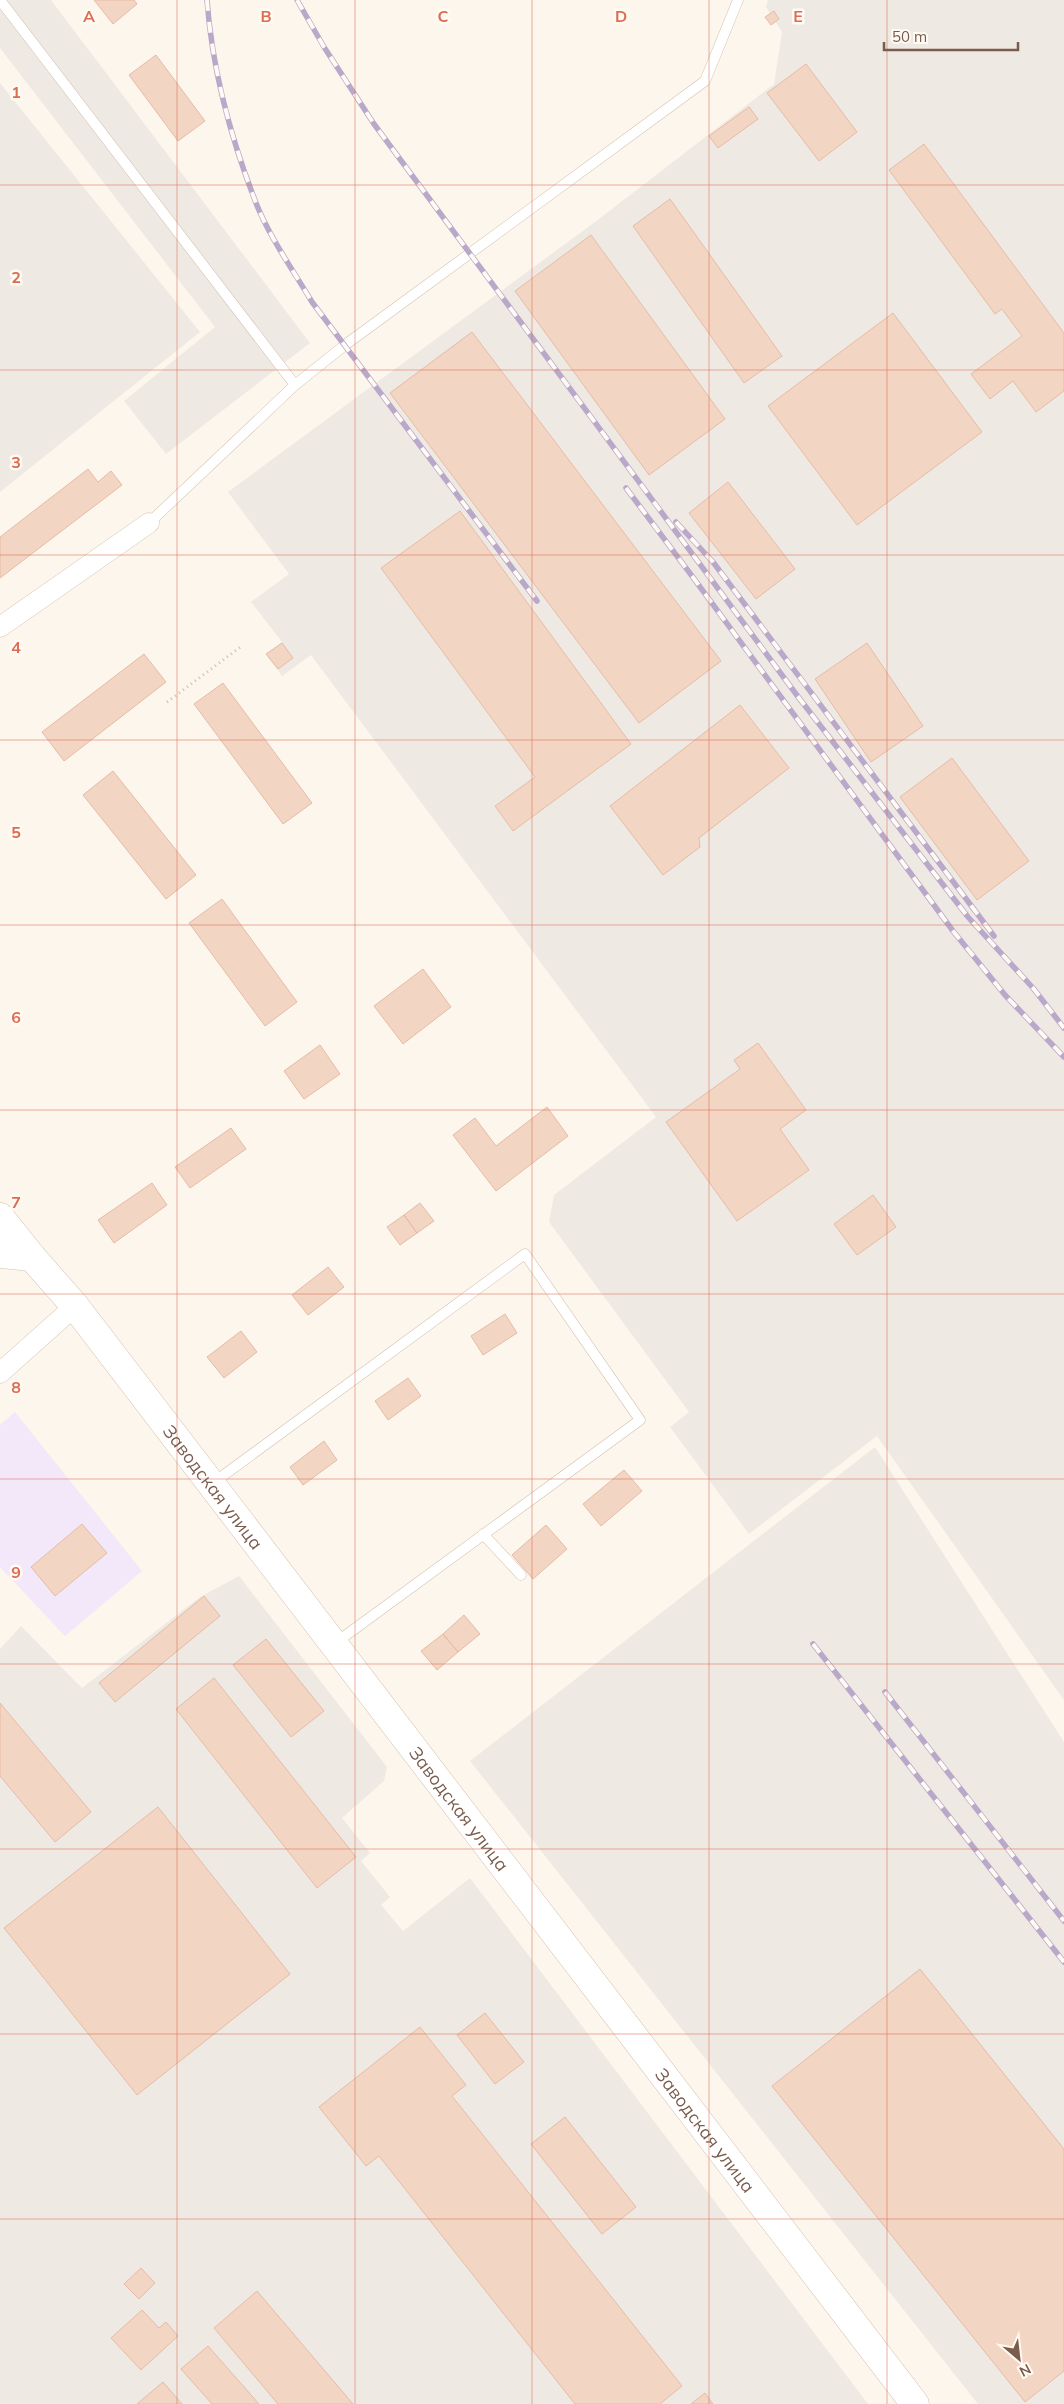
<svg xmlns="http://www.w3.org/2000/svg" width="1064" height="2404" font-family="Mulish,sans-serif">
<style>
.industrial{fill:#efe9e4}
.education{fill:#f3e8fa}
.building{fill:#f3d5c3;stroke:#e6bba3}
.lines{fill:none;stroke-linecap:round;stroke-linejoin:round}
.lane-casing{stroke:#d1beb0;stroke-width:11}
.street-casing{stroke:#d1beb0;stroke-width:21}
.secondary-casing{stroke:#d6c0b0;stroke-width:29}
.path{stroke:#d9b8a5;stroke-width:3;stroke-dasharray:1 4;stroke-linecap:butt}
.lane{stroke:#fff;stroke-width:10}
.street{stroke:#fff;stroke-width:20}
.secondary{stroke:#fff;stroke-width:28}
.rail-casing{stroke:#b9a8c9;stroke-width:5.5}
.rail{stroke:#fffaf3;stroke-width:4;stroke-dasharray:11;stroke-linecap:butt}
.grid{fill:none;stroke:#dc6d51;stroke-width:1;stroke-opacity:0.55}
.labels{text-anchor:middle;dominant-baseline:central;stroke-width:5;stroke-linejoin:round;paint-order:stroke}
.street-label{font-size:18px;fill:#7a5c4d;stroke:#fffaf3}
.grid-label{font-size:16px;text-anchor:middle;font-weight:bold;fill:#dc6d51;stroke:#fffaf3;stroke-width:5;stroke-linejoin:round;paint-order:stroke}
</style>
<rect width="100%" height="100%" fill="#fdf6ec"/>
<!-- industrial -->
<path class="industrial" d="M0 0H51L310 343 166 454 124 401 215 327 0 48Z
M768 0H1064V1700L877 1436 749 1534 670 1427 689 1412 549 1222 554 1195 656 1117 311 655 282 676 266 654 282 642 251 602 289 574 228 492 599 219 774 84 782 32 766 7Z
M0 83 200 332 0 492Z
M875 1447 1064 1742V2404H978L470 1761Z
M239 1576 387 1767 384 1781 342 1818 370 1853 361 1861 390 1897 381 1905 403 1931 470 1878 868 2404H0V1649L21 1626 82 1688 200 1597Z"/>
<!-- education -->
<path class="education" d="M15 1412 142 1571 65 1636 0 1567V1425Z"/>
<!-- building -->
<path class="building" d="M94 0H134L137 4 113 24Z
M774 11 779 19 771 25 765 17Z
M156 55 205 121 178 141 129 75Z
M806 64 857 132 819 161 767 93Z
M749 107 758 119 718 148 709 136Z
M924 144 1064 333V391L1036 412 1013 381 990 399 971 374 1022 336 1002 309 995 314 889 170Z
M670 199 782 356 744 383 633 226Z
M591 235 725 419 649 475 515 291Z
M893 313 982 432 857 525 768 406Z
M472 332 721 661 639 723 390 393Z
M88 469 98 482 111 471 122 485 0 578V537Z
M728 482 795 569 756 599 689 513Z
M460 511 631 744 513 831 495 806 535 777 381 568Z
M282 643 293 658 278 669 266 654Z
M867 643 923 726 871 762 815 679Z
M144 654 166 682 64 761 42 732Z
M223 683 312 803 283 824 194 704Z
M740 705 789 768 699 838 700 847 663 875 610 806Z
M952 758 1029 861 977 900 900 797Z
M113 771 196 875 166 899 83 795Z
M222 899 297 1002 265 1026 189 923Z
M423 969 451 1007 403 1044 374 1006Z
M758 1043 806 1110 780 1129 809 1170 737 1221 666 1122 740 1069 734 1060Z
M320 1045 340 1074 304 1099 284 1071Z
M547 1107 568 1136 496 1191 453 1135 475 1118 496 1146Z
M231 1128 246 1149 190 1188 175 1167Z
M152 1183 167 1205 114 1243 98 1220Z
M873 1195 896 1227 857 1255 834 1224Z
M420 1203 434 1221 417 1233 404 1215Z
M404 1215 417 1233 400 1245 387 1227Z
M328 1267 344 1287 308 1315 292 1295Z
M505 1314 517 1333 483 1355 471 1336Z
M241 1331 257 1352 224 1378 207 1357Z
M408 1378 421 1396 388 1420 375 1401Z
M324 1441 337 1460 303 1485 290 1467Z
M624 1470 642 1491 601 1526 583 1504Z
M82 1524 107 1553 55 1596 31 1567Z
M546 1525 567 1549 533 1579 512 1555Z
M204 1596 220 1616 115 1702 99 1683Z
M464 1615 480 1634 458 1652 443 1634Z
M443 1634 458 1652 437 1670 421 1651Z
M266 1639 324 1711 291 1737 233 1665Z
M214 1678 356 1857 317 1888 176 1709Z
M0 1703 91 1812 55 1842 0 1776Z
M158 1807 290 1974 137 2095 4 1928Z
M920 1969 1064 2149V2371L1025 2402 772 2086Z
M485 2013 524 2062 495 2084 457 2035Z
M420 2027 466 2085 452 2096 682 2386 660 2404H575L379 2156 366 2166 319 2107Z
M565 2117 636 2207 602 2234 531 2144Z
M141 2268 155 2283 139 2299 124 2284Z
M257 2291 353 2404H278L214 2328Z
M142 2310 159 2328 166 2322 178 2336 141 2370 111 2338Z
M208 2346 259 2404H212L181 2369Z
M163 2382 182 2404H137Z
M705 2393 713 2404H691Z"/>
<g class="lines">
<defs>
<path id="lane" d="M0 0 295 385
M149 523 295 385 345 345 705 81 738 0
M213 1483 525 1254 640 1420 334 1644
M483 1534 521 1575"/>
<path id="street" d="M0 627 149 523
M0 1373 75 1306"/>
<g id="secondary">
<path id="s1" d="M0 1217 32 1257 75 1306 915 2404"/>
<path d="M0 1254 32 1257"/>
</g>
</defs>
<!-- lane casing -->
<use href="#lane" class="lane-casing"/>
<!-- street casing -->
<use href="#street" class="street-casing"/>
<!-- secondary casing -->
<use href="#secondary" class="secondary-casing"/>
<!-- path -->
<path class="path" d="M167 702 243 645"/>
<!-- lane -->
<use href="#lane" class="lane"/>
<!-- street -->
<use href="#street" class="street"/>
<!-- secondary -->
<use href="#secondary" class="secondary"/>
<defs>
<path id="rail" d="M207 0C212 68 231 139 256 203 270 238 293 270 312 302L537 601
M297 0 324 47 374 124 799 698 968 917 1033 988 1064 1028
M626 488 692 576 953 931 1005 995 1064 1057
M676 522 713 562 994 936
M813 1644 1064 1962
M885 1692 1064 1921"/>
</defs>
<!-- rail casing -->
<use href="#rail" class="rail-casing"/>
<!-- rail -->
<use href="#rail" class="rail"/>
</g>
<!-- grid -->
<path class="grid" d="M177 0V2404M355 0V2404M532 0V2404M709 0V2404M887 0V2404M0 185H1064M0 370H1064M0 555H1064M0 740H1064M0 925H1064M0 1110H1064M0 1294H1064M0 1479H1064M0 1664H1064M0 1849H1064M0 2034H1064M0 2219H1064"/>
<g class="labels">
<!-- street labels -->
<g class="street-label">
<text stroke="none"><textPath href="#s1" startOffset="344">Заводская улица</textPath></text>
<text stroke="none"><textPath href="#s1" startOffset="749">Заводская улица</textPath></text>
<text stroke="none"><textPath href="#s1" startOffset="1154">Заводская улица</textPath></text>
</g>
</g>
<g class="grid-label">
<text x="89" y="22">A</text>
<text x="266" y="22">B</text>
<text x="443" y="22">C</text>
<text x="621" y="22">D</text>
<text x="798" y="22">E</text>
<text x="16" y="98">1</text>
<text x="16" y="283">2</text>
<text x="16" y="468">3</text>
<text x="16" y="653">4</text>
<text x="16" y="838">5</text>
<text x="16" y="1023">6</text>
<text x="16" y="1208">7</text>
<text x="16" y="1393">8</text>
<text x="16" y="1578">9</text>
</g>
<!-- north arrow -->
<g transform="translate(1019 2359) rotate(152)" stroke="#fffaf3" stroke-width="4" paint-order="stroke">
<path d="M0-4L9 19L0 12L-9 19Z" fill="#7a5c4d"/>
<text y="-8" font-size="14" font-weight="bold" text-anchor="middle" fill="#7a5c4d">N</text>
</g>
<!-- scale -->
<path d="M884 42v8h134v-8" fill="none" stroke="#7a5c4d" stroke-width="2.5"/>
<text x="892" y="42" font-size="15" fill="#7a5c4d" stroke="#fffaf3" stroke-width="4" paint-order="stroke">50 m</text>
</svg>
